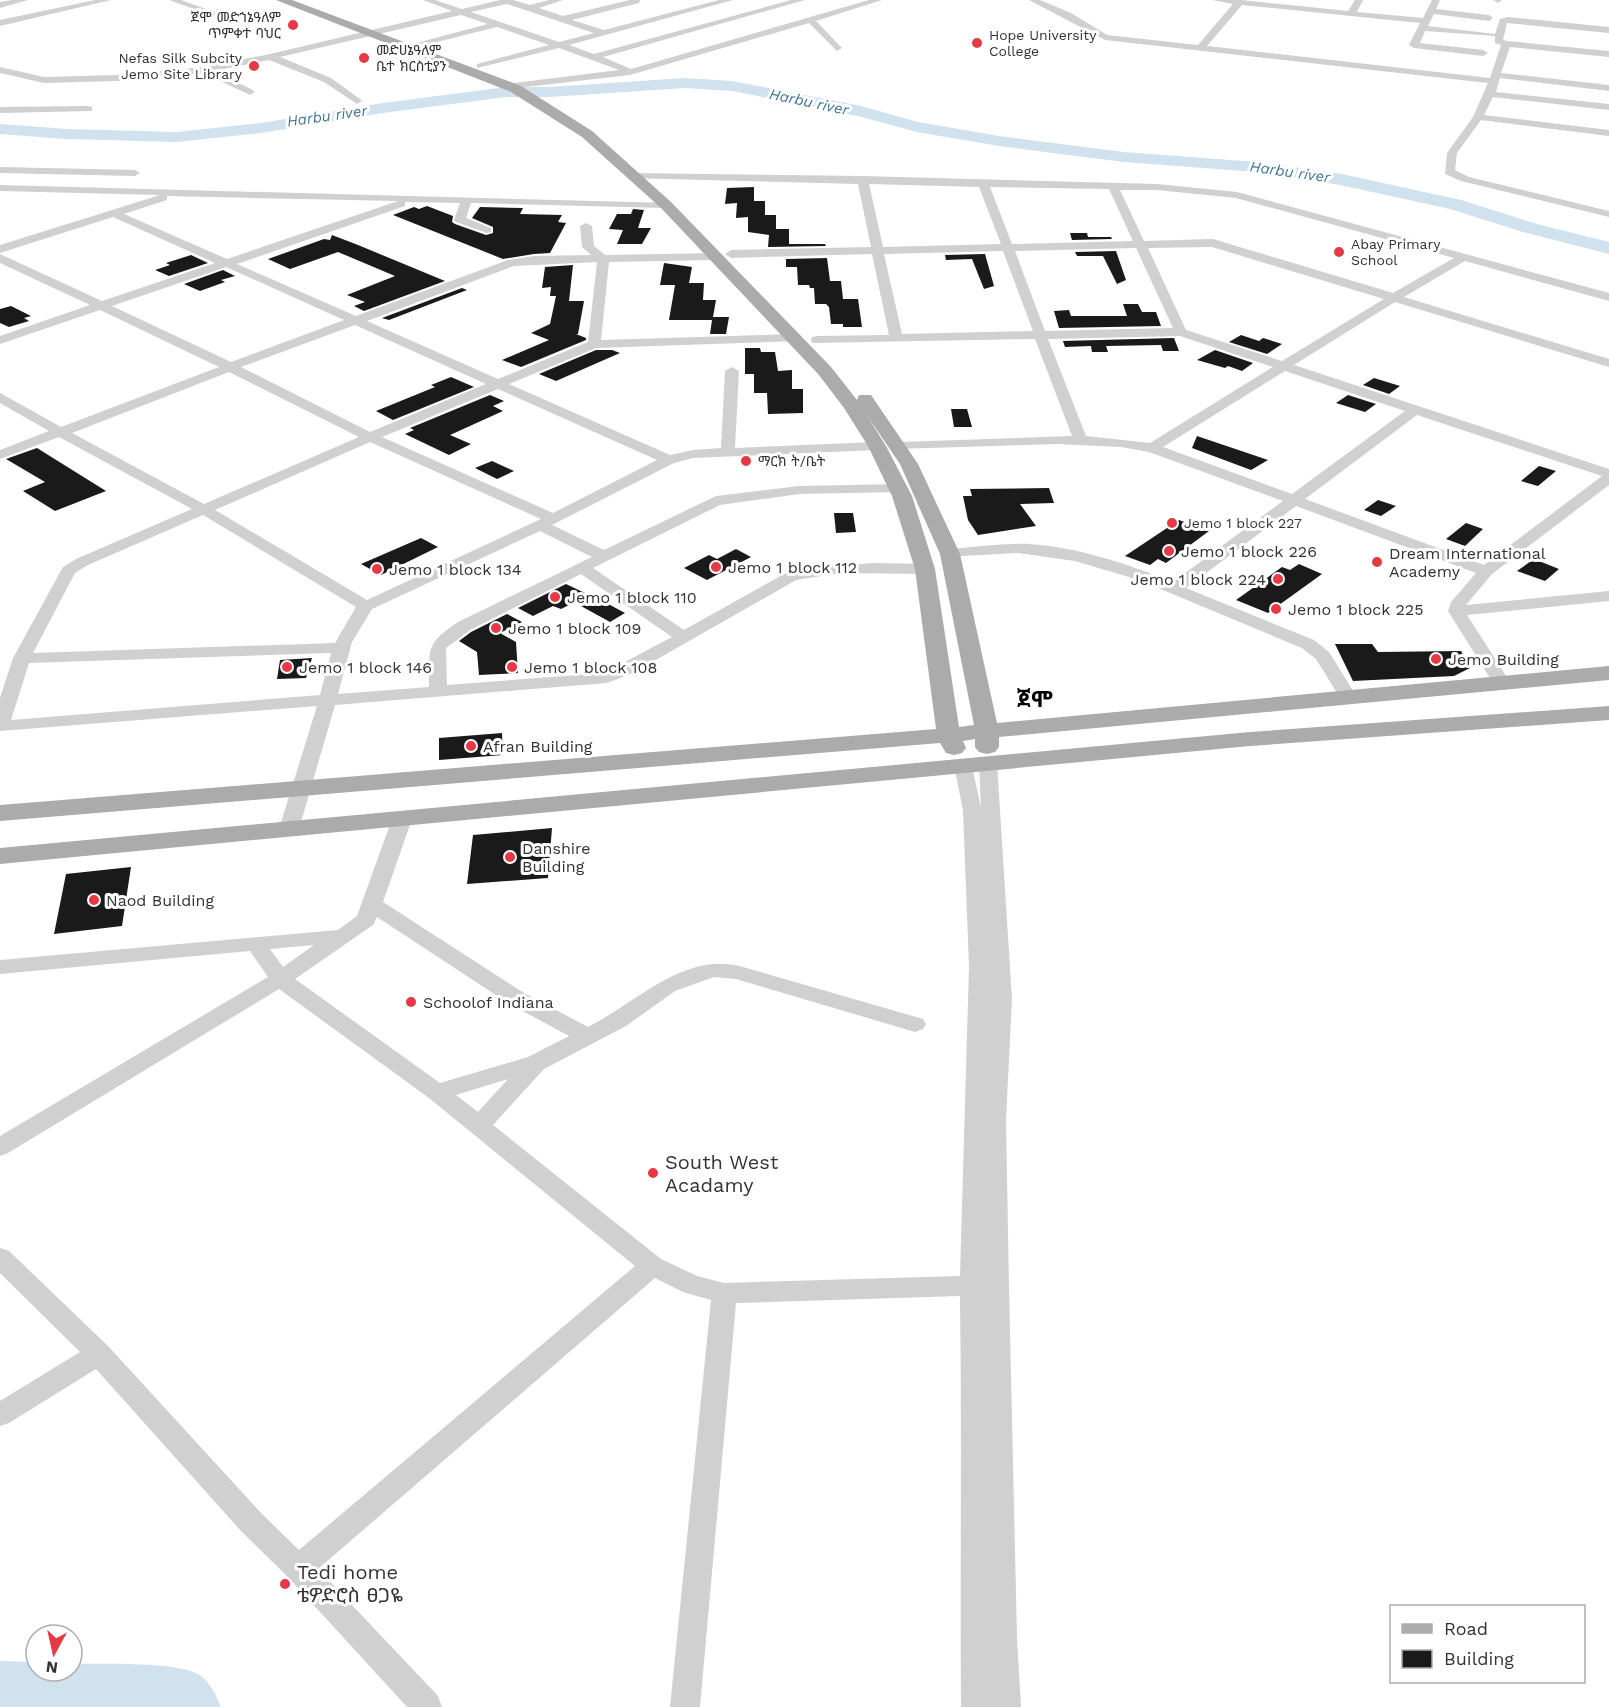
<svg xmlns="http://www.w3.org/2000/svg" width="1609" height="1707" font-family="'Work Sans','Noto Sans Ethiopic',sans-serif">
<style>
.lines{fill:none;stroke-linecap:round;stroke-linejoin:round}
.river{fill:#cfe2ee;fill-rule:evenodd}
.building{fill:#1a1a1a}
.minor{fill:#d0d0d0;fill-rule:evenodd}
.major{fill:#ababab;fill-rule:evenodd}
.poi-dot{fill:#e63946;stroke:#fff;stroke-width:2}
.labels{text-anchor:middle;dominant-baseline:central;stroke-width:6;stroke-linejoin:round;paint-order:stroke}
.far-poi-label{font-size:14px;fill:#333;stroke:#fff;text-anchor:start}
.far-water-label{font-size:15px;font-style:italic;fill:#3f7597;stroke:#fff}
.poi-label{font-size:16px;fill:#333;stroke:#fff;text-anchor:start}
.near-poi-label{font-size:20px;fill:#333;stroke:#fff;text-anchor:start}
.district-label{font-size:22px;font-weight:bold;fill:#000;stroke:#fff}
</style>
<rect width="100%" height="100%" fill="#fff"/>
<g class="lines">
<!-- river -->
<path class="river" d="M685 78 732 81 861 106 918 122 999 136 1124 152 1257 162 1342 174 1461 200 1537 224 1609 242V254L1523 232 1450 209 1340 185 1257 172 1124 162 999 146 917 132 858 116 732 91 685 88 550 97H506L383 113 261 133 177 142 67 139 0 134V124L67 129 177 132 261 123 383 103 506 87H550Z
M0 1661 36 1662V1671H72V1664C98 1664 183 1661 201 1676 211 1684 216 1695 221 1707H0Z"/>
</g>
<!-- building -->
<path class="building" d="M754 187V201H765V215H776V229H789V244H825L826 246 768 247 769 235 748 232V217L736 218 737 203 725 204 727 188Z
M427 206 453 216 452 222 455 224 486 235 493 233V227L472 218 480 207 523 208 520 214 562 215 558 222 566 223 550 253 534 254 503 259 393 215 414 207 419 209Z
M633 209 644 210 638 228H651L642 244H617L623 230 609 229 617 214H631Z
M1070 233H1087L1088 237H1111L1112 239 1072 240Z
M332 235 358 245 445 281 364 311 354 306 365 302 347 295 395 276 338 252 290 269 268 259 324 239 330 240Z
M1116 251 1126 280 1117 284 1103 256H1077L1075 252Z
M985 254 994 286 984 289 972 259 946 260 945 255Z
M191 255 208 263 169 276 155 270 170 265 166 263Z
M827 258 830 281H841L843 299H858L862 327H843V324H831L829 307 826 304H815L814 288H810L809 285H798L797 267H786V259Z
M664 263 692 267 689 283H704L703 300H716L713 317H729L726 334H710L712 320H669L675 285H660Z
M573 265 569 301H584L578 334H576L586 338V340L521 367 502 360 549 340 531 333 550 324 556 296H550L551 287 542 288 545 267Z
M223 270 235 276 221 280 225 282 200 291 184 284Z
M462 288 467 290 389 320 382 318Z
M1123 304H1138L1142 312H1156L1161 326 1059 328 1054 311 1069 310 1071 316H1127Z
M11 306 31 316 24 318 29 321 9 327 0 323V309Z
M1241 335 1259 341 1263 338 1282 344 1267 354 1229 342Z
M1174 338 1179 351H1163L1161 345 1106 346 1108 352H1092L1091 346 1065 347 1063 341Z
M745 348H760L761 352H775L778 371 792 370V389H803V413L768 414 767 393H754V374H745Z
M596 350H612L620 353 556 381 539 374Z
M1215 350 1253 363 1242 371 1228 366 1225 368 1197 360Z
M451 377 474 387 393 420 376 411 435 387 431 385Z
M1374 378 1400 386 1389 394 1363 385Z
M490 395 504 401 493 406 503 411 450 435 471 444 449 455 405 434 414 430 410 428Z
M1348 395 1376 404 1365 412 1336 403Z
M951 409H967L972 427H954Z
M1197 436 1268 460 1251 470 1192 448Z
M37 448 106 491 55 511 23 491 45 482 6 459Z
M492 461 514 471 497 479 475 468Z
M1539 466 1556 471 1538 486 1521 481Z
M1049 488 1054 503 1020 504 1036 526 978 535 968 520 963 496H972L970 489Z
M1378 500 1396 506 1381 516 1364 510Z
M834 513H853L856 532 836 533Z
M1179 520 1209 531 1166 563 1158 559 1150 565 1125 556Z
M1466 523 1483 529 1465 546 1446 539Z
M421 538 438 547 381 575 361 564Z
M736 549 751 557 707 580 684 568 709 555 717 559Z
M1534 559 1559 569 1545 581 1517 571Z
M1299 564 1322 574 1268 613 1236 600 1282 567 1290 570Z
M566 584 589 595 561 609 553 606 533 616 518 608Z
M597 598 625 613 610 622 581 606Z
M507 614 522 622 500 633 516 642 518 673 479 675 477 652 459 641 471 632Z
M1335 644H1372L1378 652 1461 651 1470 668 1454 676 1353 681Z
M312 658 306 678 277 679 280 660Z
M502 733 503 755 439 760V738Z
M552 828 548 878 467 884 473 835Z
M131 867 122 926 54 934 66 874Z"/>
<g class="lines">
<!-- minor -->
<path class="minor" d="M12 0H28L0 8V2Z
M95 0H111L0 26V20Z
M169 0H181L236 20 229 22Z
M423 0H435L462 9 500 0H513L530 5 549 0H563L539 8 563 16 630 0H640L639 3 572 20 604 30 719 0H733L569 45 594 54 791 0H805L603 57 631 69 869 0H882L816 21 842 48 837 51 809 23 630 75 508 89 503 86 505 84 619 70 559 48 477 68V64L549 45 497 27 421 46 416 43 488 24 461 15 280 57 331 78 360 99 362 101 357 104 324 82 269 60 214 71 253 90 255 92 250 95 203 73 118 81 44 83 0 73V67L44 77 118 75 204 67 270 54 452 11ZM507 4 594 33 559 42 471 12Z
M1029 0H1040L1071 13 1107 35 1198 45 1233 4 1212 0H1241L1348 11 1355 0H1363L1357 12 1423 18 1432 0H1440L1436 9 1489 15 1493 18 1489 21 1434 14 1428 26 1495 34 1500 19 1508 17 1609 27V33L1507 23 1503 40 1507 41 1609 51V57L1510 47 1501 73 1609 85V91L1500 78 1496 92 1609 104V110L1493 97 1484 115 1609 130V136L1481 120 1457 153 1455 170 1469 177 1609 211V217L1461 181 1445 174 1447 153 1473 117 1488 83 1105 40ZM1242 5 1420 23 1409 45 1414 48 1483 56 1488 53 1483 50 1420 43 1425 31 1495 36V43L1501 45 1490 78 1207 46Z
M1493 0H1502L1498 3Z
M88 106 92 107V111L0 113V107Z
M0 167 135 170 140 173 135 176 0 173Z
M632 173 862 176 1157 184 1237 192 1609 293V301L1465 261 1404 297 1609 359V367L1395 302 1294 365 1609 469V485L1492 574 1466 605 1609 591V601L1467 615 1510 682 1507 686H1495L1448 611 1451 602 1476 573 1296 506 1186 588 1314 640 1329 652 1357 697 1354 701H1342L1316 659 1302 648 1139 580 1075 561 1018 553 944 557 942 554 950 549C976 547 1003 543 1029 544 1078 547 1127 564 1173 582L1283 501 1149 452 1121 447 1058 444 895 449 893 446 895 443 900 442 1072 436 1035 339 812 343 811 340 812 337 817 336 889 335 872 254 731 258 725 254 731 250 871 247 858 184 628 178 627 176ZM869 184 979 187 1001 244 883 247ZM990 187 1109 189 1133 241 1012 244ZM1120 190H1157L1236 198 1454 258 1393 293 1213 239 1144 241ZM1212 247 1384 299 1282 361 1186 330 1148 248ZM1136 248 1173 328 1045 331 1015 251ZM1003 251 1033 331 902 334 884 254ZM1180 336 1273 367 1150 443 1086 436 1048 339ZM1285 371 1405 411 1292 494 1163 447ZM1417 415 1602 476 1484 565 1305 499Z
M0 185 670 203V207L666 208 471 203 466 218 491 228V232L487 233 456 222 454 220 460 203 405 202V206L237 264 356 316 508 260 534 256 591 255 582 247 580 226 586 223 592 226 594 246 605 255 717 253 719 256 713 260 609 262 601 340 792 334 797 335 798 338 797 341 596 348 509 384 670 455 693 450 721 448 725 371 732 367 739 371 735 448 877 442 884 446 877 450 693 458 674 463 552 525 604 550 716 496 799 486 898 484 905 488 898 492 799 494 720 505 593 568 684 630 784 574 807 568 874 563 925 564 933 569 925 574 840 573 796 580 633 673 607 683 335 705 299 829 296 833H282L279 829 317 706 0 731V698L13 658 63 567 76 559 192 509 59 437 0 459V450L49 431 0 403V393L61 427 219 367 100 310 0 344V336L90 305 0 263V254L102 301 215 263 113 217 0 253V245L160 195 0 191ZM167 196 398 201 227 259 124 214 167 200ZM597 262 588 342 498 379 367 321 514 266ZM226 267 344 320 231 362 112 306ZM355 325 486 384 370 432 241 367ZM229 372 359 437 204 504 72 433ZM498 389 657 460 553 513 382 437ZM370 442 541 519 367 600 215 510ZM203 515 356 607 335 643 33 653 75 573 88 565ZM540 531 592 557 458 622C424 645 430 649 429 687L338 694 352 642 372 609ZM581 574 672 637 604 673 447 685 446 648 470 630ZM331 653 320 695 11 720 29 663Z
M988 757 994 759 997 763 1012 999 1006 1120 1009 1287 1017 1638 1021 1707H961C960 1570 962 1433 960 1296L736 1303 700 1707H670L711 1300 683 1292 655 1278 318 1569 438 1696 442 1707H407L288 1577 241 1531 96 1369 9 1423 0 1426V1401L80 1352 0 1273V1248L9 1251 108 1346 261 1513 299 1550 635 1266 429 1098 279 989 8 1153 0 1156V1136L268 977 250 951 0 974V960L338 930 357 916 392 819 395 815H409L412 819 383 902 524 993 588 1027C636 1003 685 950 743 967L923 1019 926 1024 923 1029 915 1032 736 979 714 977 675 991 626 1026 544 1069 493 1125 661 1259 697 1276 724 1283 960 1276 969 967 963 810 954 766 957 762H969L972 766 981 808 979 763 982 759ZM377 917 508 1003 569 1036 528 1057 440 1083 295 979 373 925ZM314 945 283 967 270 949ZM508 1079 478 1112 456 1095Z"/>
<!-- major -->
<path class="major" d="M276 0H292L521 86 592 131 671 202 831 367 857 400 859 395H871L918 464 960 554 997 723 1609 666V680L999 737V747L995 752 987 754 979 752 975 747V739L963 741 966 748 962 753 954 755 946 753 940 743 0 821V805L936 729 915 569 892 496 868 446 844 408 819 375 661 208 582 137 511 92ZM866 414 900 464 940 554 974 725 959 727 935 569 912 496 886 446Z
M1609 706V720L1250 746 0 864V848L1250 732Z"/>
</g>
<!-- markers -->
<g class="poi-dot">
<circle cx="293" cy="25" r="6"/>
<circle cx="977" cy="43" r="6"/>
<circle cx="364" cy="58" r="6"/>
<circle cx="254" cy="66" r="6"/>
<circle cx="1339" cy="252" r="6"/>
<circle cx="746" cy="461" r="6"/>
<circle cx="1172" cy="523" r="6"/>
<circle cx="1169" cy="551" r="6"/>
<circle cx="1377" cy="562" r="6"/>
<circle cx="716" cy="567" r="6"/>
<circle cx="377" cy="569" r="6"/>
<circle cx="1278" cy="579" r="6"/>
<circle cx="555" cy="597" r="6"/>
<circle cx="1276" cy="609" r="6"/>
<circle cx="496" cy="628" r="6"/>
<circle cx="1436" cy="659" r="6"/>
<circle cx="287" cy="667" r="6"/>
<circle cx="512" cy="667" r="6"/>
<circle cx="471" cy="746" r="6"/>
<circle cx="510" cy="857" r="6"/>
<circle cx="94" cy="900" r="6"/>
<circle cx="411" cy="1002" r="6"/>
<circle cx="653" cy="1173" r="6"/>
<circle cx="285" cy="1584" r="6"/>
</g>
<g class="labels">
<!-- far-poi labels -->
<g class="far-poi-label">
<text x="281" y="17" text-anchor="end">ጀሞ መድኀኔዓለም<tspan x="281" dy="16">ጥምቀተ ባህር</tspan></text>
<text x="989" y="35">Hope University<tspan x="989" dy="16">College</tspan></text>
<text x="376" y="50">መድሀኔዓለም<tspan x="376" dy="16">ቤተ ክርስቲያን</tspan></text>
<text x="242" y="58" text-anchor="end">Nefas Silk Subcity<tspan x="242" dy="16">Jemo Site Library</tspan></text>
<text x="1351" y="244">Abay Primary<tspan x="1351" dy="16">School</tspan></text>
<text x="758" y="461">ማርክ ት/ቤት</text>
<text x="1184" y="523">Jemo 1 block 227</text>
</g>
<!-- far-water labels -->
<g class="far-water-label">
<text transform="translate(809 102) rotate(12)">Harbu river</text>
<text transform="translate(327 116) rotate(-8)">Harbu river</text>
<text transform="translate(1290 172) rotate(8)">Harbu river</text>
</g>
<!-- poi labels -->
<g class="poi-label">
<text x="1181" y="551">Jemo 1 block 226</text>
<text x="1389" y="553">Dream International<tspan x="1389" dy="18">Academy</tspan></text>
<text x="728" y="567">Jemo 1 block 112</text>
<text x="389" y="569">Jemo 1 block 134</text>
<text x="1266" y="579" text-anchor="end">Jemo 1 block 224</text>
<text x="567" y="597">Jemo 1 block 110</text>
<text x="1288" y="609">Jemo 1 block 225</text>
<text x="508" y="628">Jemo 1 block 109</text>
<text x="1448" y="659">Jemo Building</text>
<text x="299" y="667">Jemo 1 block 146</text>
<text x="524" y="667">Jemo 1 block 108</text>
<text x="483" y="746">Afran Building</text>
<text x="522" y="848">Danshire<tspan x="522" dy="18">Building</tspan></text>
<text x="106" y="900">Naod Building</text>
<text x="423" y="1002">Schoolof Indiana</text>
</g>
<!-- near-poi labels -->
<g class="near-poi-label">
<text x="665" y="1162">South West<tspan x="665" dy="23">Acadamy</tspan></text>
<text x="297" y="1572">Tedi home<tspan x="297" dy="23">ቴዎድሮስ ፀጋዬ</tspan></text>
</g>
<!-- district labels -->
<g class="district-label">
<text x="1035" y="699">ጀሞ</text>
</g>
</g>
<!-- legend -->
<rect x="1390" y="1605" width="195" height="78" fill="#ffffff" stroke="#adadad" stroke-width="1.5"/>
<rect x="1402" y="1624" width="30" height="9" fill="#ababab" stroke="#adadad" stroke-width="1.5"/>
<text x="1444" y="1635" font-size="18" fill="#333333">Road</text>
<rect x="1402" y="1650" width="30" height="18" fill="#1a1a1a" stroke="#adadad" stroke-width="1.5"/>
<text x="1444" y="1665" font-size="18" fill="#333333">Building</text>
<!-- north arrow -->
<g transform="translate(54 1653) rotate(188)"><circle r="28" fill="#ffffff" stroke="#adadad" stroke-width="1.5"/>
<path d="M0-4.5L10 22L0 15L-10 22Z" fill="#e63946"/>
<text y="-9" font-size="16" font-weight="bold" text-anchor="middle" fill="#333333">N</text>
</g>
</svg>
